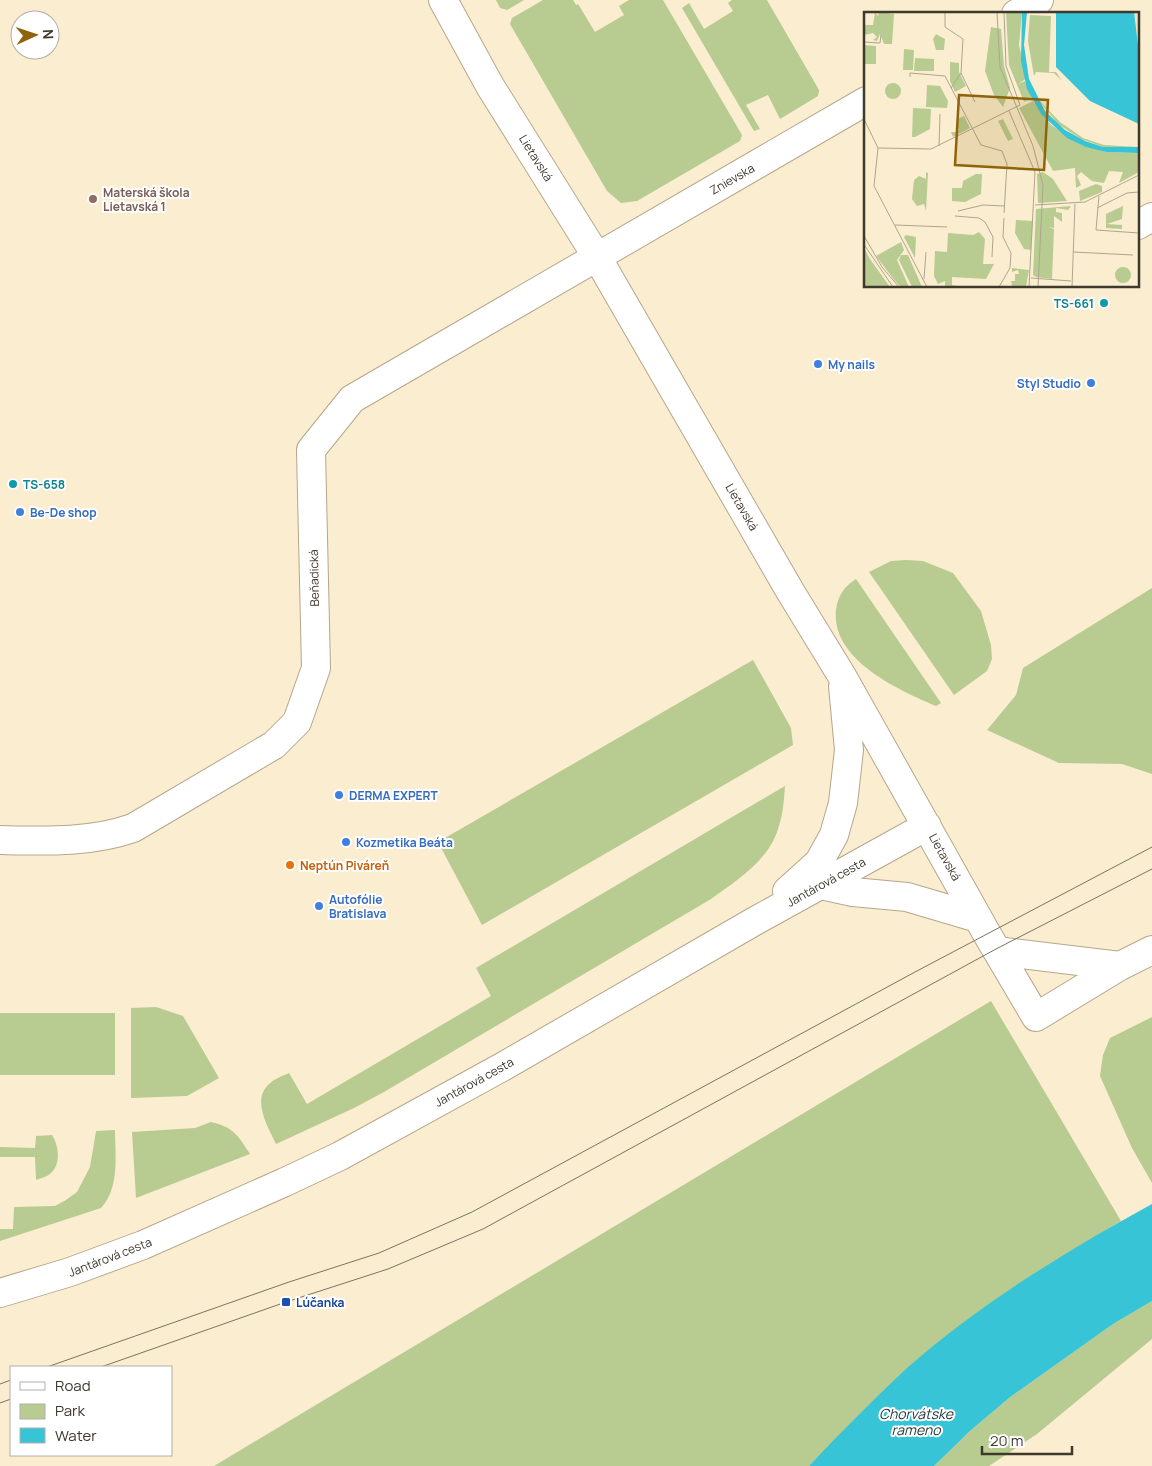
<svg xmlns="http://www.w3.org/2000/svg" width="1152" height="1466" font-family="Manrope,sans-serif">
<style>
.green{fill:#b8cb91}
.water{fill:#36c4d6}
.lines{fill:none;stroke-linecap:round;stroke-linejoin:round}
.street-casing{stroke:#b5a78c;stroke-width:30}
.secondary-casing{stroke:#b5a78c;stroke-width:30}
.street{stroke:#fff;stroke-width:28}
.secondary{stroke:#fff;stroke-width:28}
.tram{stroke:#7c7462;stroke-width:1}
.education-dot{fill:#8d6e63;stroke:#fff;stroke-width:2}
.culture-dot{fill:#0f9aa8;stroke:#fff;stroke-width:2}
.shop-dot{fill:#3f7fe0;stroke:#fff;stroke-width:2}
.food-dot{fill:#e8710a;stroke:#fff;stroke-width:2}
.transit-dot{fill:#1a4fb4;stroke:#fff;stroke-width:2}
.labels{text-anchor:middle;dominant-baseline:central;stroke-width:4;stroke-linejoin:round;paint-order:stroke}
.street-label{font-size:12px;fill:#3e382d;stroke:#fff}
.education-label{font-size:12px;font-weight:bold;fill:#785e54;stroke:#fff;text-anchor:start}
.culture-label{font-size:12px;font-weight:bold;fill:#0d838f;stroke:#fff;text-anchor:end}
.shop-label{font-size:12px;font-weight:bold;fill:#366cbe;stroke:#fff;text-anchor:start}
.food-label{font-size:12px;font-weight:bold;fill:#c56008;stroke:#fff;text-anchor:start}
.transit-label{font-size:12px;font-weight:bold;fill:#164399;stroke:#fff;text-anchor:start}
.water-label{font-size:14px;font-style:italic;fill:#22393d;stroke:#fff}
.inset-road{fill:none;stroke:#afa58e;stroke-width:1}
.view{fill:#8f630a;fill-opacity:0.15;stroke:#8f630a;stroke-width:2.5}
.inset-edge{fill:none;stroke:#3e382d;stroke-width:2.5}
</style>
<rect width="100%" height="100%" fill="#fbedcf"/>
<!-- green -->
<path class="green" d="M496 0H524L507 10 500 8Z
M543 0H573L576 5 578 4 595 32 624 15 619 6 629 0H663L742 135 740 141 637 201 621 203 607 191 510 24 512 18Z
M732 0H767L819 90 818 96 780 119 768 95 746 105 760 129 754 131 682 8 689 3 704 29 733 11 728 3Z
M906 560 923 561 953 573 981 611 991 645 992 659 987 671 954 695 869 572 891 561Z
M856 579 941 703 936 706C899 690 831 660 836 610 838 595 844 587 856 579Z
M1152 588V774L1122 764 1059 763 987 730 1016 695 1023 668Z
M753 660 791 728 793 745 482 925 438 842Z
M785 786C784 800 783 815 778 829 768 861 737 880 711 899L384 1092 354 1108 276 1144C268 1127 252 1101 268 1085 274 1079 282 1076 289 1073L307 1104 491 996 476 968Z
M991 1001 1121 1221 1049 1265 977 1313 907 1369 809 1466H214Z
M156 1007 183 1016 219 1078 187 1096 131 1098V1008Z
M0 1013H115V1075H0Z
M1152 1017V1183L1132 1148 1100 1076 1103 1055 1110 1038Z
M211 1122C233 1127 238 1135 250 1154L136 1198 132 1132 195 1128Z
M115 1130C115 1155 120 1188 101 1208L0 1241V1229H13L14 1207 55 1206 66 1200 77 1192 90 1167 96 1131Z
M52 1135C59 1146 61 1164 51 1173 47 1177 41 1178 36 1180L35 1157H0V1147L35 1148 36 1136Z
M1152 1301V1339L1037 1434 989 1466H934L970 1431 1009 1398 1113 1324Z"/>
<!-- water -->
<path class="water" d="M1152 1204V1301L1113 1324 1009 1398 970 1431 934 1466H809C840 1433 873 1400 906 1369 978 1305 1068 1250 1152 1204Z"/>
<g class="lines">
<defs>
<path id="street" d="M1016 14 1039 0
M1138 225 1152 217
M0 840C45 841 90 843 133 828L274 745 297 722 316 668 311 450 352 399 866 101"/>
<path id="secondary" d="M443 0 490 86 597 257 790 591 842 676 987 934 1036 1017 1120 966 1152 950
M821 885 853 892 907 897 978 918
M787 891 819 862 834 835 843 803 849 750 843 686
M997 951 1120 966
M0 1293 70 1272 143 1245 285 1182 340 1156 504 1066 755 921 927 826"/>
</defs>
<!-- street casing -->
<use href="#street" class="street-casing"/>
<!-- secondary casing -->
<use href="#secondary" class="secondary-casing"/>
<!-- street -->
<use href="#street" class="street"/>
<!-- secondary -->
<use href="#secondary" class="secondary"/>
<!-- tram -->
<path class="tram" d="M47 1367 289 1282 379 1253 472 1212 915 972 1152 847
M101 1367 286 1302 388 1269 483 1229 996 949 1152 869
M0 1384 11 1380
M0 1403 11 1399"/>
</g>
<!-- markers -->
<circle class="education-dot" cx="93" cy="199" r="5"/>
<g class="culture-dot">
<circle cx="1104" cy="303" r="5"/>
<circle cx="13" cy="484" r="5"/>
</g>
<g class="shop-dot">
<circle cx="818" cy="364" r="5"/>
<circle cx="1091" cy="383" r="5"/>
<circle cx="20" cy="512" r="5"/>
<circle cx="339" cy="795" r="5"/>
<circle cx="346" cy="842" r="5"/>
<circle cx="319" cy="906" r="5"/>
</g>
<circle class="food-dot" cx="290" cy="865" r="5"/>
<rect class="transit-dot" x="281" y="1297" width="10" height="10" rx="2.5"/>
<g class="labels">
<!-- street labels -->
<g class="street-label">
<text transform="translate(536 158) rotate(58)">Lietavská</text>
<text transform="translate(732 179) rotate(-30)">Znievska</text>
<text transform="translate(742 507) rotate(60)">Lietavská</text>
<text transform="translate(314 578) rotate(-91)">Beňadická</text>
<text transform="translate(945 857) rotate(61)">Lietavská</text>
<text transform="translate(826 882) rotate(-29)">Jantárová cesta</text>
<text transform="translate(474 1082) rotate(-29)">Jantárová cesta</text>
<text transform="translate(110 1257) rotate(-21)">Jantárová cesta</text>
</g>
<!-- education labels -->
<g class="education-label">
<text x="103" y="192">Materská škola<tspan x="103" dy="14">Lietavská 1</tspan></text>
</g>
<!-- culture labels -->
<g class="culture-label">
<text x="1094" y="303">TS-661</text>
<text x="23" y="484" text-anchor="start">TS-658</text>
</g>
<!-- shop labels -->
<g class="shop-label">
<text x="828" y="364">My nails</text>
<text x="1081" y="383" text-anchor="end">Styl Studio</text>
<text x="30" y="512">Be-De shop</text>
<text x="349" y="795">DERMA EXPERT</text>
<text x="356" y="842">Kozmetika Beáta</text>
<text x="329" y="899">Autofólie<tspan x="329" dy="14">Bratislava</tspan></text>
</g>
<!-- food labels -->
<g class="food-label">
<text x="300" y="865">Neptún Piváreň</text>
</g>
<!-- transit labels -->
<g class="transit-label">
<text x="296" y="1302">Lúčanka</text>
</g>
<!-- water labels -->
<g class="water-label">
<text x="916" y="1413">Chorvátske<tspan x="916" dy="16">rameno</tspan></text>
</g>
</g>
<!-- overview -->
<g transform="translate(864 12)">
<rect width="275" height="275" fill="#fbedcf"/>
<path d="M11 0 14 4 15 0 30 2 28 32H20L16 22 13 29 9 28 13 25 9 21 0 23V13H9ZM142 0H158L155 33 163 66 154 72 161 69 168 86 160 90 145 53ZM166 3 187 4 185 60H192L198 69 190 61 172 60 170 64 164 29ZM127 15 137 17 140 54 146 76 139 95 130 83 121 59ZM72 22 81 27 80 38H72L69 27ZM0 33 12 34V52H0ZM40 37 50 38 49 58H39ZM51 46 70 47V59H50ZM86 50 95 51V60L102 74 91 80 86 69ZM21 79a8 8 0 1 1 16 0a8 8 0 1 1-16 0ZM63 73 76 74 84 89 83 96 62 95ZM174 87 196 110 219 126 240 133 275 135H239L217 127 194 112ZM169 89 187 113 216 132 242 140 275 141V160L255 171 259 160 245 159 240 171 228 169 217 160 213 164 217 173 212 176 211 156 189 159 155 96ZM49 96 67 97 66 117 51 125H48ZM100 104 106 116 89 125 87 120H93L95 117 92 113 98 110 94 112 93 107ZM139 107 149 127 144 129 134 109ZM62 160 64 161 62 199 60 192 53 194 48 187 50 168 55 164 62 167ZM179 160 189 167 203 189 174 191 173 162ZM112 162H118L117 182 101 190 88 189V176H98L99 169ZM232 172 238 174V180L216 189 215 179ZM207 194 204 198 192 196V200L198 201V210L190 204V216L184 215 190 217 188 267 172 265 169 263 172 197ZM259 194 258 207 243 212 258 213V217L242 216V202ZM152 208 169 209 167 238 160 237 151 221ZM115 220 121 227 119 252H130L122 267 88 265V273L99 275H81V269L74 272 70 264 71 239 83 240 84 221 109 223ZM42 223 52 225 51 246 40 225ZM37 230 40 238 33 248 45 275H37L31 269 12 244ZM0 236 6 247 26 275H0ZM37 243H44L58 275H48L35 248ZM251 263a8 8 0 1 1 16 0a8 8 0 1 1-16 0ZM148 256 165 258 162 274 144 275 148 274 147 269H151V262H155L154 258 148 260Z" fill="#b8cb91"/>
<path d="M270 0H275V42L271 29Z" fill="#eee5bf"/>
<path d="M158 0H163L160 33 165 67 181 99 201 118 221 129 239 135H275V141L242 140 222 135 203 126 177 102 163 77 157 49ZM192 0H270L275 42V112L226 89 192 55Z" fill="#36c4d6"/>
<path class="inset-road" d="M81 0V15L99 27 97 61 111 90M133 0 136 55 169 134 179 173 174 275M0 30 16 31 17 23M46 65V61L81 64 117 133 138 139 143 152 140 201M87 76 97 61M145 99 171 160 165 275M0 107 14 136 10 174M75 134 76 102M14 136 67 137 156 93 142 54 140 0M10 174 63 275M235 184 232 218 275 221M171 193 221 190 275 163M233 196 263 181 275 180M94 199 119 193 140 194M91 204 115 206 121 210 129 225 128 245M31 213 83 215M0 224 18 255 35 275M1 234 29 275M209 240 269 243M167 266 207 269M60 267 62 240M135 275 146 256 147 241 139 225 140 206M208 275 211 192"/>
<path class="view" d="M95 83 184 88 180 158 91 153Z"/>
<rect width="275" height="275" class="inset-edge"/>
</g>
<!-- legend -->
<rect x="10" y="1366" width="162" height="90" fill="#ffffff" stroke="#b2afab"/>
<rect x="20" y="1382" width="25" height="8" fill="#ffffff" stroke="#b2afab"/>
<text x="55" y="1391" font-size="15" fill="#3e382d">Road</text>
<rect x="20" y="1404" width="25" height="15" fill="#b8cb91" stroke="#b2afab"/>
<text x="55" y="1416" font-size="15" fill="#3e382d">Park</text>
<rect x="20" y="1428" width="25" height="15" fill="#36c4d6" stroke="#b2afab"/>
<text x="55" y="1441" font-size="15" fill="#3e382d">Water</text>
<!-- north arrow -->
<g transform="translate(35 35) rotate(87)"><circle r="24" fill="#ffffff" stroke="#b2afab"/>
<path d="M0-4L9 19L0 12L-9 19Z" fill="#8f630a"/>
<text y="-8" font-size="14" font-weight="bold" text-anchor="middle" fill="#3e382d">N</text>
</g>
<!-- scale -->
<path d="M982 1446v8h90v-8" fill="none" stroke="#3e382d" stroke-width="2.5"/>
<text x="990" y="1446" font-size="15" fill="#3e382d" stroke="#ffffff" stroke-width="4" paint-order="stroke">20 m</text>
</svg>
